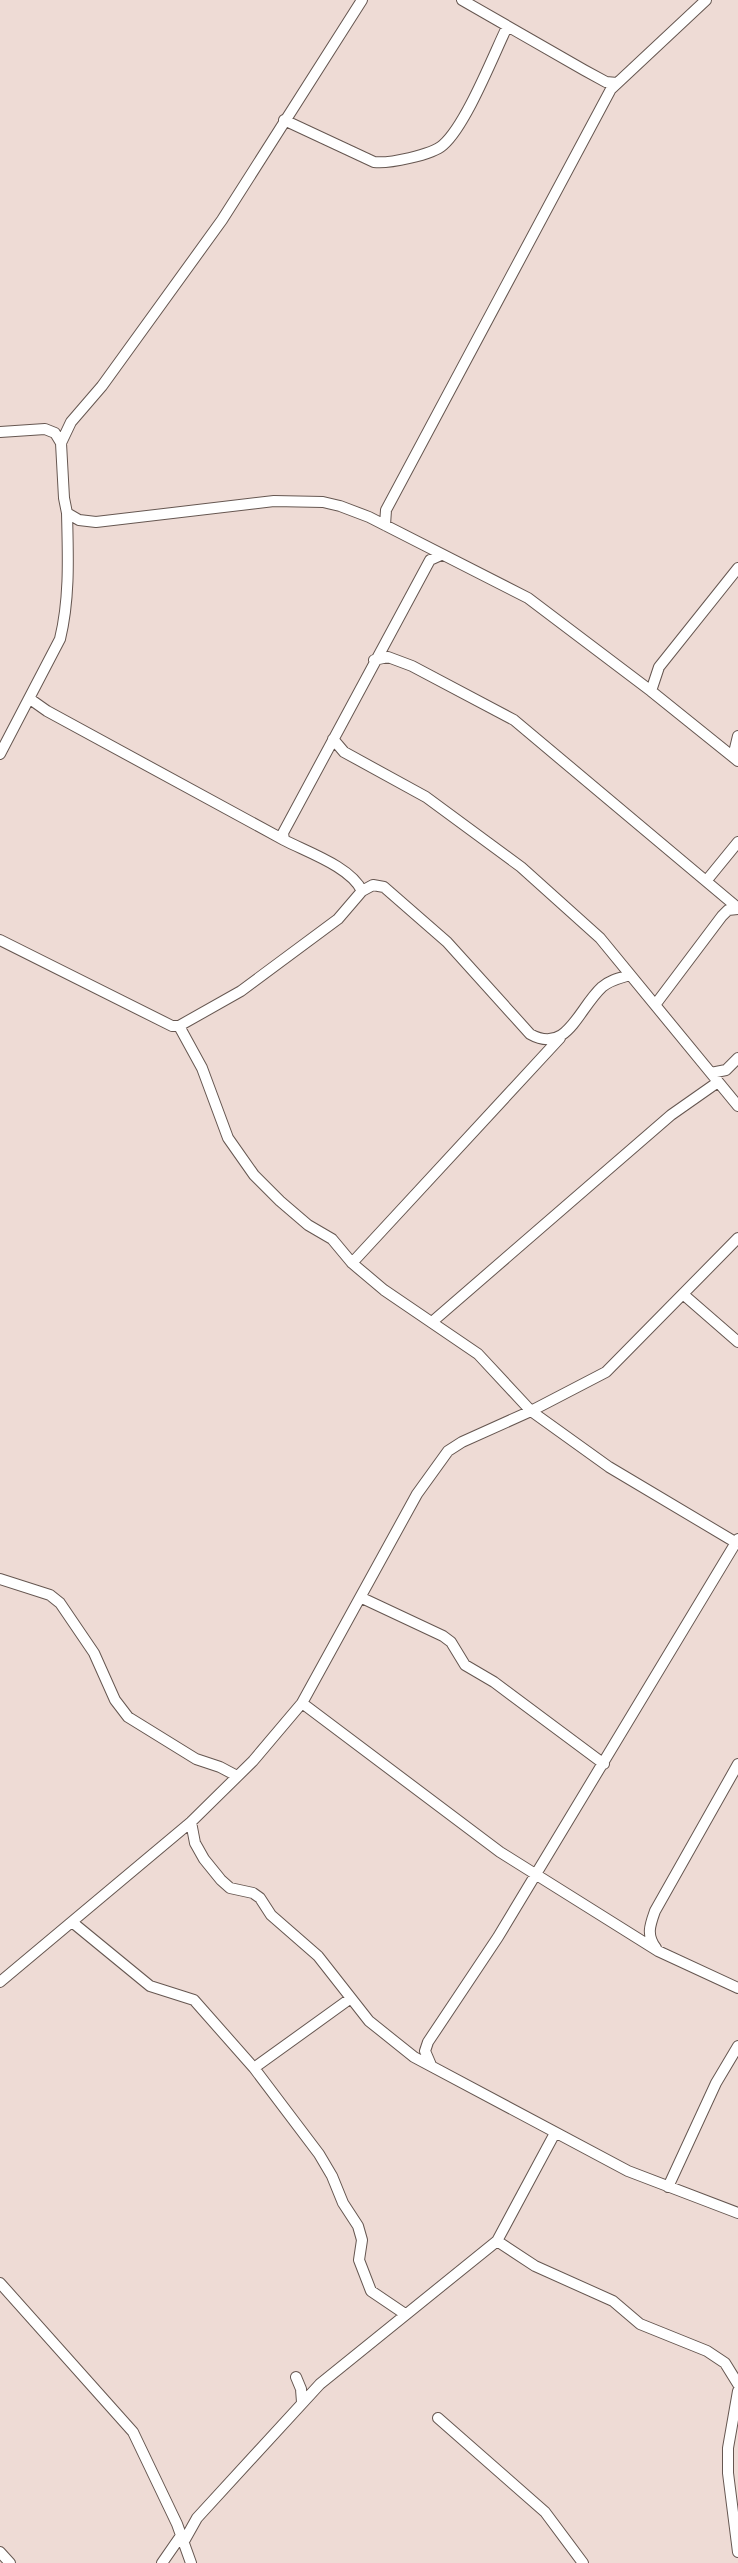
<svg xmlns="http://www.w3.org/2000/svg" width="738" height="2563" font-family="Helvetica,sans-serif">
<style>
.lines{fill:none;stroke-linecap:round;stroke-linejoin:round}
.street-casing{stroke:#665751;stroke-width:12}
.street{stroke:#fff;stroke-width:10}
</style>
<rect width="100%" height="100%" fill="#eedbd5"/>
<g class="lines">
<defs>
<path id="street" d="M462 0 584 70 606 82 617 83
M284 120 374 162C388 164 432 155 443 145 466 125 493 56 507 27
M0 432 45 429 55 433 61 443 64 498 67 513 79 520 96 522 274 501 323 502 340 506 369 517 528 598 651 691 738 761
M61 443 71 422 102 386 222 220 362 0
M385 525 386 510 611 89 706 0
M374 660 388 657 412 666 514 720 738 908
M651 691 659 667 738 568
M30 699 47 711 284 840
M333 739 344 752 426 797 521 867 600 938 738 1106
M0 754 60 639C70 598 68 555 67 513
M733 757 738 736
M707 880 738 842
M362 891C351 867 307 852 284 840L283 833 430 560 441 555
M0 940 172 1026H179L241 991 338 919 362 891 373 885 384 887 447 942 530 1034C567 1055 578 1009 602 987 610 980 620 978 630 975
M655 1005 722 916 728 910 738 909
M179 1026 202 1068 228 1138 254 1175 280 1201 308 1225 332 1239 352 1263 384 1290 478 1354 531 1411 609 1467 735 1542
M711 1073 726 1070 738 1058
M352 1263 560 1038
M684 1295 738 1342
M432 1322 671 1115 718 1082
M0 1579 50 1595 60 1603 94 1653 115 1700 128 1717 196 1759 220 1767 237 1776
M362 1598 443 1636 451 1642 465 1665 494 1682 604 1764
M302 1703 500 1852 658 1951 738 1988
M191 1822 195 1843 204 1859 221 1880 230 1888 253 1893 260 1898 271 1915 318 1956 369 2021 414 2057 628 2171 738 2213
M72 1922 150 1986 194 2000 254 2068 319 2154 332 2176 343 2203 358 2226 362 2240 359 2260 371 2291 405 2314
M656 1948C646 1935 650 1925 655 1911L738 1764
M0 1982 191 1822 253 1761 302 1703 417 1494 448 1451 462 1442 531 1411 606 1372 738 1238
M431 2065 425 2051 428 2042 498 1937 738 1539
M254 2068 351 1998
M668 2187 716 2083 738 2046
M497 2241 535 2266 613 2301 640 2324 707 2351 725 2363 738 2384
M0 2283 133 2432 177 2524 191 2563
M296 2377 301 2389 302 2402
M738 2391 728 2448V2473L738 2552
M438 2418 545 2512 583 2563
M183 2543 197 2518 320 2384 497 2241 555 2133
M0 2552 10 2563
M162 2563 180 2537"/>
</defs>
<!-- street casing -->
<use href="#street" class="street-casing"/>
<!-- street -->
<use href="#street" class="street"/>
</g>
</svg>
